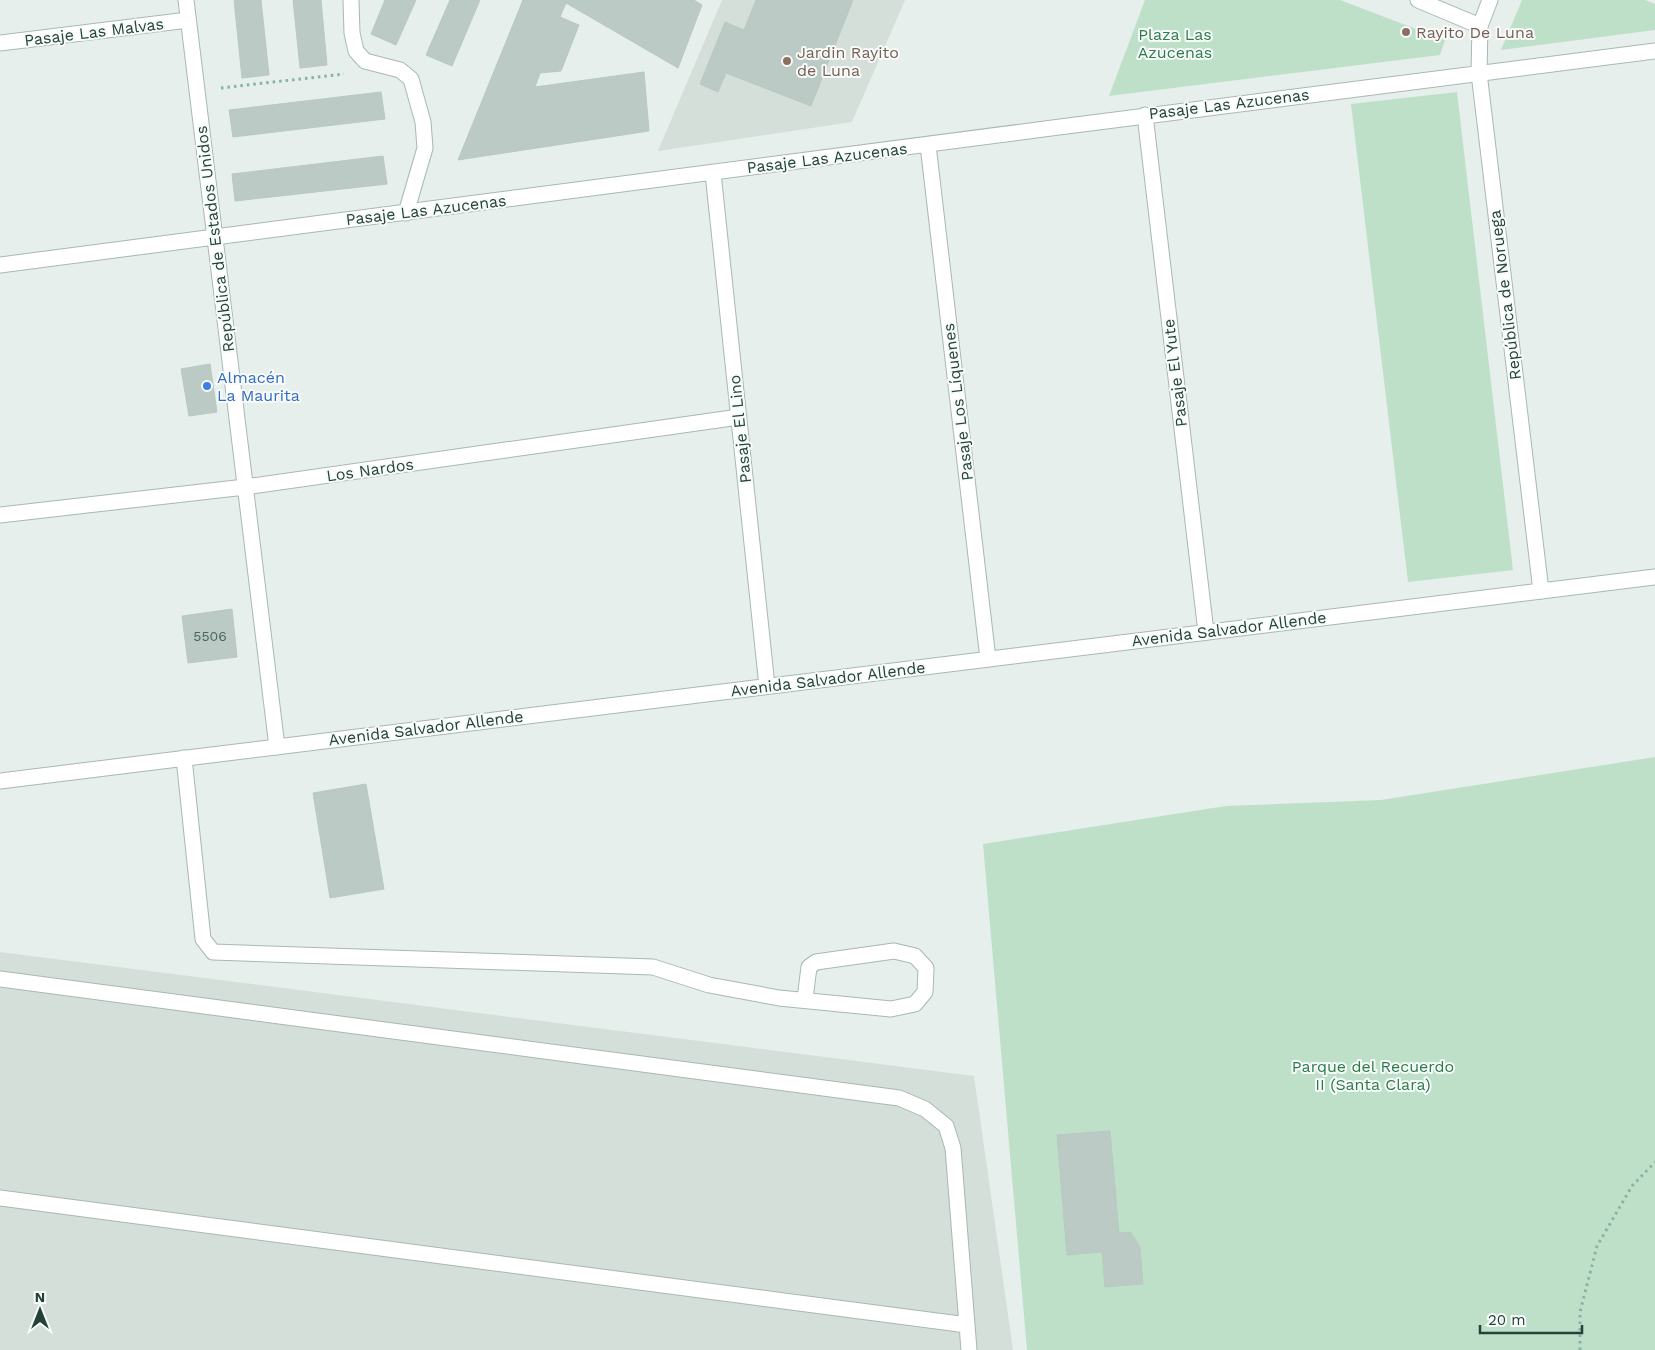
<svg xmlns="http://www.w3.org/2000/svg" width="1655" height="1350" font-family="'Work Sans',sans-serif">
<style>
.built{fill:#d4dfda}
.green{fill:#bfe0c8}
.building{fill:#bbcac4;stroke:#b8c9c2}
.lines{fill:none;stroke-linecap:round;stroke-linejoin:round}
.service-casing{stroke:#a8b8b2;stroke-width:17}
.minor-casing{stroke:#a8b8b2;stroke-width:17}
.tertiary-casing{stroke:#a8b8b2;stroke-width:17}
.path{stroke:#86b3a5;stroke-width:3;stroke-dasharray:2.5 4;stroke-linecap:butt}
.service{stroke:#fff;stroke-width:15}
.minor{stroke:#fff;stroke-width:15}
.tertiary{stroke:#fff;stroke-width:15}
.education-dot{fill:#8d6e63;stroke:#f7fbf9;stroke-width:2}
.shop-dot{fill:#3f7fe0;stroke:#f7fbf9;stroke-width:2}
.labels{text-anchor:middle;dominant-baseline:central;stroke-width:4;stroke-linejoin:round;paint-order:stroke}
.number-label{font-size:14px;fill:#4a645c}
.street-label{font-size:16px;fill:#24423a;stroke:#f7fbf9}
.education-label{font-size:16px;fill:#785e54;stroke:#f7fbf9;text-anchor:start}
.park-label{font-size:16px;fill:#2d7a4b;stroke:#f7fbf9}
.shop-label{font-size:16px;fill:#366cbe;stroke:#f7fbf9;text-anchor:start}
</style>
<rect width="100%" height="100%" fill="#e6efeb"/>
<!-- built -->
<path class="built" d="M722 0H905L852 122 658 151Z
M0 952 974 1076 1013 1350H0Z"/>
<!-- green -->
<path class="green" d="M1145 0H1340L1445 40 1440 55 1109 96Z
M1522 0H1645L1655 4V30L1501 50Z
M1457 92 1513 570 1408 582 1351 104Z
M1655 757V1350H1027L983 844 1226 806 1381 800Z"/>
<!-- building -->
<path class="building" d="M234 0H261L269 75 242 78Z
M293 0H321L327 65 300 68Z
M385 0H416L396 45 371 34Z
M450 0H480L452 66 426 55Z
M523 0H694L702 5 678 68 566 3 560 17 579 25 561 71 540 73 535 87 644 72 649 131 458 160Z
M756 0H853L811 106 726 73 718 92 700 84 725 22 744 30Z
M381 92 385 119 233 137 229 110Z
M383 156 387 184 235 201 232 174Z
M210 364 217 412 189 416 181 369Z
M232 609 237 657 188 663 182 616Z
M366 784 384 889 330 898 313 793Z
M1110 1131 1119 1233 1130 1232 1140 1247 1143 1284 1105 1287 1102 1252 1067 1255 1057 1135Z"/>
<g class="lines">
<defs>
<path id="service" d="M351 0 352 33 356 51 365 61 400 70 411 79 423 122 425 148 406 213
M184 758 203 939 213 952 653 967 709 985 779 998 891 1009 915 1004 925 992 926 968 915 956 894 951 816 962 809 967 805 999
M0 979 899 1098 925 1109 946 1126 953 1148 969 1350
M0 1198 967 1325"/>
<path id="minor" d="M186 0 277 747
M1418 0 1480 26
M1490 0 1480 26 1479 73 1541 591
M0 43 188 20
M1145 115 1206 632
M928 145 988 659
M713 173 767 686
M0 265C552 194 1103 120 1655 51
M0 515 245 487 739 417"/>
<path id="tertiary" d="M0 781 1655 577"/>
</defs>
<!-- service casing -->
<use href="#service" class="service-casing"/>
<!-- minor casing -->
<use href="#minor" class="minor-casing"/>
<!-- tertiary casing -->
<use href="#tertiary" class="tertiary-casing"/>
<!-- path -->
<path class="path" d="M221 88 344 74
M1580 1350V1312L1597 1246 1632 1186 1655 1162"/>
<!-- service -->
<use href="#service" class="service"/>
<!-- minor -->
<use href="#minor" class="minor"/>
<!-- tertiary -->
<use href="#tertiary" class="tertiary"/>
</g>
<!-- markers -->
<g class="education-dot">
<circle cx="1406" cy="32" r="5"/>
<circle cx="787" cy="61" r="5"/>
</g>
<circle class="shop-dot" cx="207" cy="386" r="5"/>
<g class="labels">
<!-- number labels -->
<g class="number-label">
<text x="210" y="636">5506</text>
</g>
<!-- street labels -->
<g class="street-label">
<text transform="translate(94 32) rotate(-7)">Pasaje Las Malvas</text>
<text transform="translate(1229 104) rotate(-7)">Pasaje Las Azucenas</text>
<text transform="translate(827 158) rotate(-7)">Pasaje Las Azucenas</text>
<text transform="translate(426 210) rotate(-7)">Pasaje Las Azucenas</text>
<text transform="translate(215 239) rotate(-97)">República de Estados Unidos</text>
<text transform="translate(1505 295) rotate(-97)">República de Noruega</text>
<text transform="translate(1175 373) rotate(-97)">Pasaje El Yute</text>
<text transform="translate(958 402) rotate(-97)">Pasaje Los Líquenes</text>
<text transform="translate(740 429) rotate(-96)">Pasaje El Lino</text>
<text transform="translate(370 470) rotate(-8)">Los Nardos</text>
<text transform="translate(1229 629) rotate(-7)">Avenida Salvador Allende</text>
<text transform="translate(828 679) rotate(-7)">Avenida Salvador Allende</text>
<text transform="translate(426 728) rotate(-7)">Avenida Salvador Allende</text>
</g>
<!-- education labels -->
<g class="education-label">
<text x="1416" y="32">Rayito De Luna</text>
<text x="797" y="52">Jardin Rayito<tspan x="797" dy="18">de Luna</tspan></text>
</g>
<!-- park labels -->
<g class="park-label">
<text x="1175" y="34">Plaza Las<tspan x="1175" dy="18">Azucenas</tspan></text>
<text x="1373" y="1066">Parque del Recuerdo<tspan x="1373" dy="18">II (Santa Clara)</tspan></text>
</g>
<!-- shop labels -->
<g class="shop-label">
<text x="217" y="377">Almacén<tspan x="217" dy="18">La Maurita</tspan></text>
</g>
</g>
<!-- north arrow -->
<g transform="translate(40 1310)" stroke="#f7fbf9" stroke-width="4" paint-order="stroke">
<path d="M0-4L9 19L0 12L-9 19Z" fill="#24423a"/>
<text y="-8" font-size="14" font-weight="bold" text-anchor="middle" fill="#24423a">N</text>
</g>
<!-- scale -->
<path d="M1480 1325v8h102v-8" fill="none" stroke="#24423a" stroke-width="2.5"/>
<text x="1488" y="1325" font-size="15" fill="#24423a" stroke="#f7fbf9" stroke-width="4" paint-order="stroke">20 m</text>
</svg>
